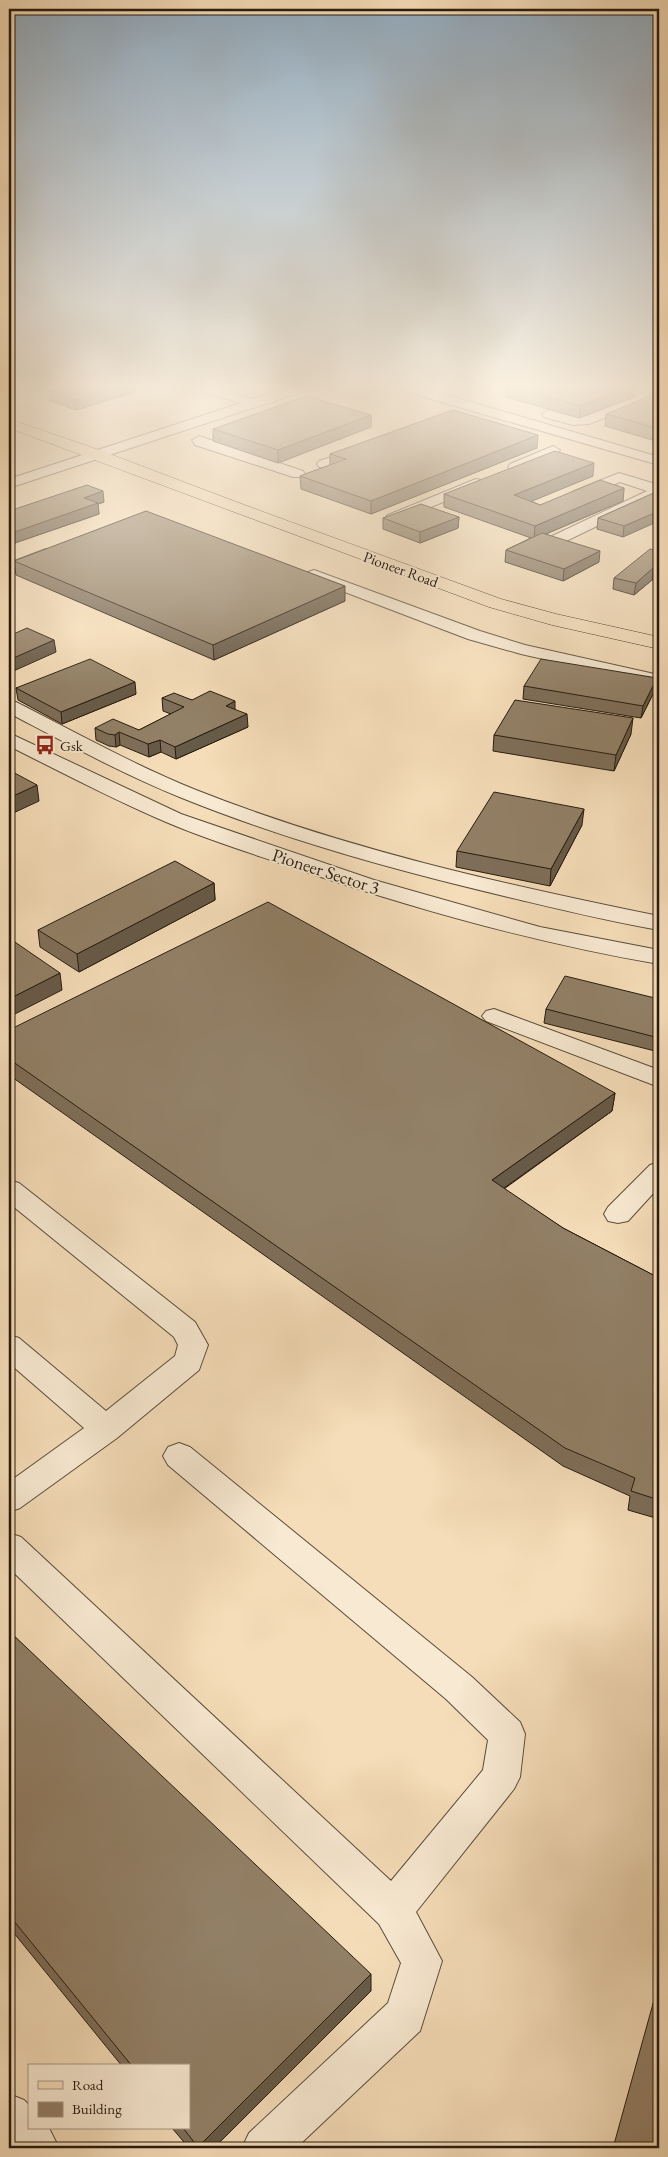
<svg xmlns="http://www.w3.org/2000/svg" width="668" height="2157" font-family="'EB Garamond',serif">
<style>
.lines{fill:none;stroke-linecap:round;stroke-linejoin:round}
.minor-casing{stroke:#5a4c3a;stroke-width:2}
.major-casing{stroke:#271b0f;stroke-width:1}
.minor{fill:#f8e9d2;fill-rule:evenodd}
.major{fill:#f5ddb9;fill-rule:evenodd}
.wall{fill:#7e6e59;stroke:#271b0f}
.shaded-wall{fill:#665a48;stroke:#271b0f}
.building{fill:#928067;stroke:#271b0f}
.labels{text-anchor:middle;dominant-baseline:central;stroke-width:4;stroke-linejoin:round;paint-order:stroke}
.far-street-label{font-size:15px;fill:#271b0f;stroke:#f8e9d2}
.far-poi-label{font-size:15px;fill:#271b0f;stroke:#f8e9d2;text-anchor:start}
.street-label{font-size:18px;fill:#271b0f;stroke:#f8e9d2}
</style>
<rect width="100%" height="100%" fill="#f5ddb9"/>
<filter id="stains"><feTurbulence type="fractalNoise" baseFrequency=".004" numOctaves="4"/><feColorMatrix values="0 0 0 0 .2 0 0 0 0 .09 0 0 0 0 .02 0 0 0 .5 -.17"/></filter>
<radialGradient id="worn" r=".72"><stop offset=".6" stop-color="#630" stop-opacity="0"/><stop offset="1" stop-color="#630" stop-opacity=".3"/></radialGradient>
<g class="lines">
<defs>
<path id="minor" d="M199 388H219L254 399 286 388H306L305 391 9 488V479L241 403 200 391Z
M402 388H423L659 457V465L403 391Z
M652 389H659V396L589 424 573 425 544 417 542 414 549 410 574 417 587 416Z
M199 436 303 471 305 474 303 477H293L195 445 192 440Z
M553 446 560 450 557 455 515 471 510 470 508 467 510 464Z
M362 447 369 451 367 454 324 468 319 467 317 464 319 461Z
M619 473 659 485V496L560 544H548L546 541 548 538 647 491 620 482 582 498H572L570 495 572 492Z
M476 479 481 480 483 483 481 486 398 521H388L385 518 388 515Z
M46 549 52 551 54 554 52 557 9 573V563Z
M314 570 480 631 525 645 659 675V685L521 654 468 639 308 578 306 575 308 572Z
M9 701 16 702C75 732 134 765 196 790 345 849 502 884 659 916V930C607 921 555 908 504 896 395 870 286 840 182 798 122 774 66 743 9 713Z
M9 733 181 814 374 880 540 927 659 950V964C536 943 415 909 297 869 254 854 208 840 166 822 112 799 61 772 9 746Z
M494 1009 659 1070V1087L486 1021 482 1016 486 1011Z
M659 1162V1187L628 1221 618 1223 608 1221 604 1214 608 1207 650 1165Z
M9 1180 19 1183 195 1322 208 1345 199 1370 117 1438 20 1508 9 1512V1482L84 1428 9 1363V1335L19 1338 106 1411 175 1356 178 1345 174 1337 9 1203Z
M179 1443 190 1447 472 1677 520 1722 525 1734 520 1777 514 1789 416 1912 442 1961 420 2031 296 2148H242L249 2133 388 2003 401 1963 379 1924 9 1568V1533L21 1537 391 1881 483 1770 488 1740 446 1699 168 1465 163 1456 168 1447Z
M9 2094 24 2100 29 2105V2128H49L59 2148H9Z"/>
<path id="major" d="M9 419 102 451 247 506 501 599 556 614 659 637V649L552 625 489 607 9 428Z"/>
</defs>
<!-- minor casing -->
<use href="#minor" class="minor-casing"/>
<!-- major casing -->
<use href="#major" class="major-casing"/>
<!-- minor -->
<use href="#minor" class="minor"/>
<!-- major -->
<use href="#major" class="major"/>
</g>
<!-- wall -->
<path class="wall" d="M20 388H46L32 392Z
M59 388H135V392L76 410 50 401 49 391Z
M507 388H635L634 397 579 418 506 397Z
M659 395V442L605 426 606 414Z
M371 415V427L278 463 213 441V429Z
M537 448 371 514 301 489 300 476 330 465V454Z
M593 476 531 501 540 505 624 488 623 501 546 534 599 562 563 581 505 562 506 550 531 538 444 507V494Z
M656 492 623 537 597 529 598 518Z
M104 502 98 504 99 514 9 545V511Z
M459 517 458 528 420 543 383 529V518Z
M659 551V581L652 580 634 595 613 589 614 578Z
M14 561 345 601 214 660 16 575Z
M657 678 655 690 641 718 523 699 524 686Z
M16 688 136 694 62 724 18 700Z
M162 698 192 700 235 709 248 727 176 759 161 752 149 757 120 745 116 747 109 746 96 740 95 728 139 730 171 714 163 711Z
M631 734 614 771 493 751 494 735Z
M582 825 550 886 456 867 457 851Z
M214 883 215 900 79 972 40 947 38 930Z
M659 884V904H654L656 894Z
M659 999V1052L544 1023 546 1009Z
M9 1030 615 1093 612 1111 504 1189 563 1228 659 1278V1519L628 1510 630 1496 563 1466 9 1075Z
M9 1631 371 1991 214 2148H189L172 2128H189V2066H122L9 1927Z"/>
<!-- shaded-wall -->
<path class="shaded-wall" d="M32 388H46L32 392Z
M114 388H135V392L76 410 75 400Z
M625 388H635L634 397 579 418 580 406Z
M371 415V427L278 463V450Z
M538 435 537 448 371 514V501Z
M594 463 593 476 513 509 514 495Z
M624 488 623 501 534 539 535 526Z
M103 491 104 502 98 504 99 514 9 545V534L84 498Z
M659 511V521L623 537 624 526Z
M459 517 458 528 420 543V532Z
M600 551 599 562 563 581 564 569Z
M653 568 652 580 634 595 636 583Z
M345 586V601L214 660 213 645Z
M54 640 56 652 9 673V660Z
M657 678 655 690 641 718 643 706Z
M135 682 136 694 62 724 61 712Z
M235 701V713L226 706Z
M247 714 248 727 176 759 175 747Z
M633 718 631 734 614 771 616 755Z
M119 732 120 745 116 747 115 735Z
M160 740 161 752 149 757 148 744Z
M37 785 39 801 9 815V798Z
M584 809 582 825 550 886 551 869Z
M214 883 215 900 79 972 77 954Z
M60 973 62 990 9 1017V999Z
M615 1093 612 1111 490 1198 492 1180Z
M371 1974V1991L214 2148H198V2147Z"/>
<!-- building -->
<path class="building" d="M59 388H114L75 400 49 391Z
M520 388H625L580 406Z
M655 394 659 395V429L606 414Z
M306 396 371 415 278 450 213 429Z
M453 410 538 435 371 501 300 476 346 459 330 454Z
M555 451 594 463 514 495 540 505 600 480 624 488 535 526 444 494Z
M87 485 103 491 84 498 98 503 9 534V523L15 521 9 519V511Z
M656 492 659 494V511L624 526 598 518Z
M421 504 459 517 420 532 383 518Z
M146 511 345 586 213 645 14 561Z
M542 533 600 551 564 569 506 550Z
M650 549 659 551V570L653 568 636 583 614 578Z
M27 628 54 640 9 660V636Z
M90 659 135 682 61 712 16 688Z
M541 659 657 678 643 706 524 686Z
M210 691 235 701 226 706 247 714 175 747 160 740 148 744 119 732 115 735 108 734 95 728 113 719 139 730 184 707 162 698 174 693 192 700Z
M515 700 633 718 616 755 494 735Z
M9 770 37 785 9 798Z
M494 792 584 809 551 869 457 851Z
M175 861 214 883 77 954 38 930Z
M659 884V895L656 894Z
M268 902 615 1093 492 1180 563 1228 659 1278V1500L631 1491 635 1478 565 1448 9 1059V1030Z
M9 938 60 973 9 999Z
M565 976 659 999V1038L546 1009Z
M9 1631 371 1974 198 2147 183 2128H189V2066H132L9 1915Z
M659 1982V2148H613Z"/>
<!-- sky -->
<linearGradient id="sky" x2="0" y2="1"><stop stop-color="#91aabe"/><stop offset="0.56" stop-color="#faf0e0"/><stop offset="1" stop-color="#faf0e0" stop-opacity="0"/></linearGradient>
<rect width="668" height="690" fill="url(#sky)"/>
<!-- icons -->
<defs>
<symbol id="bus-bare" viewBox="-9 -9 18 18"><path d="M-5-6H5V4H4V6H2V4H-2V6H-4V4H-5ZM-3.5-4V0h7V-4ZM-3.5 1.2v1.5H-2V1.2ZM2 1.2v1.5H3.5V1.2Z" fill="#8f2418" stroke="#f8e9d2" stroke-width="2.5" paint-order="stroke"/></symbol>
</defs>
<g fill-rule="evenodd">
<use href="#bus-bare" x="31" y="731" width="28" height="28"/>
</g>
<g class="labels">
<!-- far-street labels -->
<g class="far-street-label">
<text transform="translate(401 569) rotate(20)">Pioneer Road</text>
</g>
<!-- far-poi labels -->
<g class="far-poi-label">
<text x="60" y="745">Gsk</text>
</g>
<!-- street labels -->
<g class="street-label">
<text transform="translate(326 871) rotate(18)">Pioneer Sector 3</text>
</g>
</g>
<!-- margin -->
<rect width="668" height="2157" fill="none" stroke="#f5ddb9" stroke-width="30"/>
<rect x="10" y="10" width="648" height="2137" fill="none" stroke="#271b0f" stroke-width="2.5"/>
<rect x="15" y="15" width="638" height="2127" fill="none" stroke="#271b0f"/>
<!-- legend -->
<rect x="28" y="2064" width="162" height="65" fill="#f8e9d2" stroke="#a49784"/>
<rect x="38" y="2081" width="25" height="8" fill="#f5ddb9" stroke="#a49784"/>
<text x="72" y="2090" font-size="15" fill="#271b0f">Road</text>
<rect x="38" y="2102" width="25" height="15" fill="#928067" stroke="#a49784"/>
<text x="72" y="2114" font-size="15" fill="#271b0f">Building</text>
<rect width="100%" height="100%" filter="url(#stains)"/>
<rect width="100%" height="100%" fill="url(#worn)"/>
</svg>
